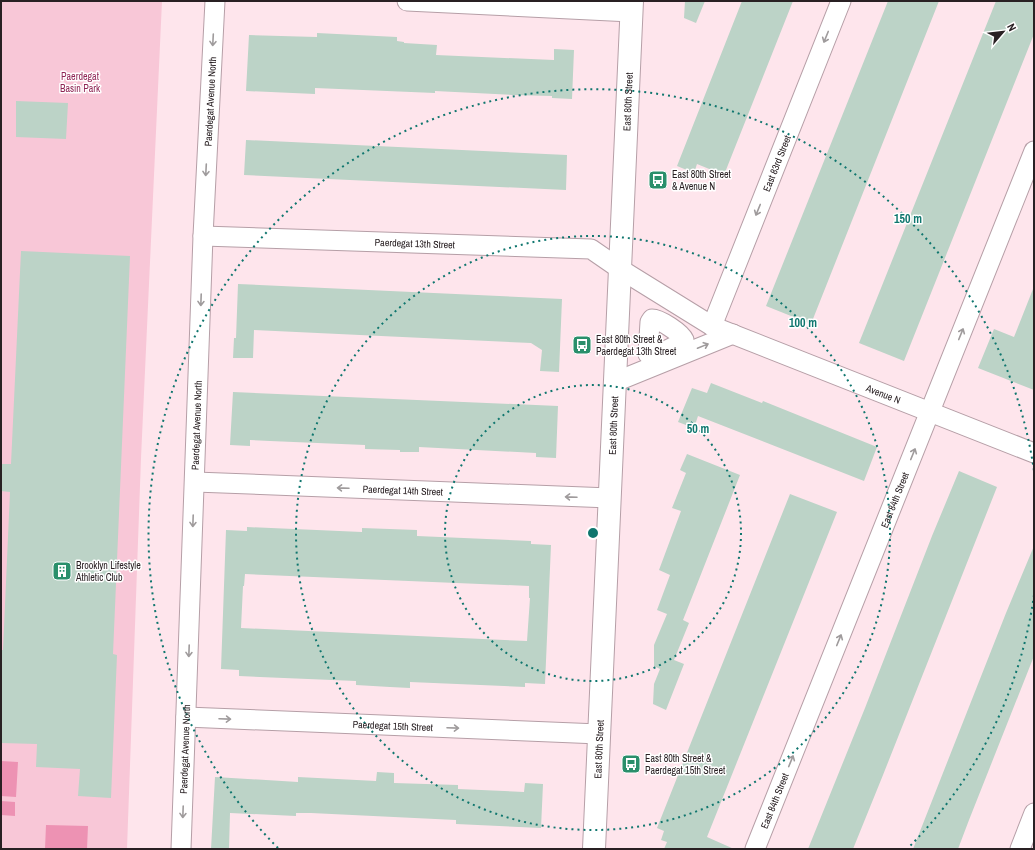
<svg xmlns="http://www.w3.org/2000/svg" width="1035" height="850" font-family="'Archivo Narrow',sans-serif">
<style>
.green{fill:#f8c7d7}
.water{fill:#ed92b3}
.building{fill:#bcd3c7;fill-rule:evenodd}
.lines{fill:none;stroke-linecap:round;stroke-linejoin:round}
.street-casing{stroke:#b69fa7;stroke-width:21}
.secondary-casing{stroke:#b69fa7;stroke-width:24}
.street{stroke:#fff;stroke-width:19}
.secondary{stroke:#fff;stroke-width:22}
.oneway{stroke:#9f9b9c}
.ring{fill:none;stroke:#0f766e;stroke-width:2;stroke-dasharray:2 4}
.labels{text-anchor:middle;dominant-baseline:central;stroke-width:3;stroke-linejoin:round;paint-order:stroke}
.park-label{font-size:10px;fill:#8f2555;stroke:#fff}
.street-label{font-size:10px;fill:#292023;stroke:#fff}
.poi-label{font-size:10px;fill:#292023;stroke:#fff;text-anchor:start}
.centre{fill:#0f766e;stroke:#fff;stroke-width:2}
.ring-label{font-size:12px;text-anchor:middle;font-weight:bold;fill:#0f766e;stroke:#fff;stroke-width:3;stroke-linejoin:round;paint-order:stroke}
</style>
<rect width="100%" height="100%" fill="#fee5ec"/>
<!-- green -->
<path class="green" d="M1 1H162L141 458 127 849H1Z"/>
<!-- water -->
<path class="water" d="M1 761 18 762 16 797 1 796Z
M1 801 15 802V816L1 815Z
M46 825 88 826 87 849H45Z"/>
<!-- building -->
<path class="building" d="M685 1H705L696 23 684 18Z
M742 1H793L724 175 697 164 694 173 677 166Z
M888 1H939L811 324 766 306Z
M996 1H1034V34L904 361 859 343Z
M317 33 397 37V41L404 42V43L437 45 436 55 554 60V49L574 50 572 99 552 98V96L513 95 435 91V93L315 88V94L246 91 249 35 317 37Z
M16 101 68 103 66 139 16 137Z
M246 140 567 155 566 190 244 175Z
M21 251 130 256 113 654 117 655 111 798 78 796 80 769 36 767 37 744 1 743V650H3L10 492 1 491V464H11Z
M238 284 562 299 559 372 540 371 542 350 531 343 381 336 254 330 253 358H233L234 338H236Z
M1033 289H1034V390L978 368 994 329 1014 337Z
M711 383 762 403 763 401 877 447 864 481 698 416 694 428 678 422 692 388 707 393Z
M233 392 558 406 556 458 536 457V453L419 447V452H400V450L365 449V445L270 441 250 440V446L230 445Z
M687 454 740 475 683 620 689 623 674 660 684 664 666 710 653 704 654 684 660 669 654 666V645L667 614 657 610 670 575 659 570 681 511 672 508 686 473 680 470Z
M959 471 997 487 883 775 853 849H808L865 708 932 536Z
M790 494 837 512 707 837 734 849H664L667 842 661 840 664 831 657 828Z
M247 527 362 532V528L417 530V536L531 541V544L551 545 545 684 525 683V687L410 682V688L390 687 356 685V681L239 676V670L221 669 226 530 247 531ZM245 574 529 586V598H530L527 641 241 628 243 586H244Z
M1034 546V656L969 820 958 849H913L1006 613Z
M377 772 394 773V783L458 785V789L524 792 525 783 543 784 541 828 456 824V820L311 813H296V816L230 813 229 849H211L215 777 298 782V777L376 781Z"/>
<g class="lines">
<defs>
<g id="street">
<path d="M407 1 631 12"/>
<path id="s1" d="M203 236 591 249 620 269 712 326 1034 453"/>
<path d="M652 319C660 319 681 333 684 340L683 342 653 357 650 356 648 354 650 322Z"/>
<path id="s2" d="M712 326 841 1"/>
<path d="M615 382 733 334"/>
<path id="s3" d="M195 482 610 498"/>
<path id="s4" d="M186 717 599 734"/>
<path id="s5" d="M181 849 203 236 215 1"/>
<path id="s6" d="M755 849 1034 151"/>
<path d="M1020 849 1034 813"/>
</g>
<g id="secondary">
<path id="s7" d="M594 849 632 1"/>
</g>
</defs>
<!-- street casing -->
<use href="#street" class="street-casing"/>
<!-- secondary casing -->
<use href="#secondary" class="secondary-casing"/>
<!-- street -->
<use href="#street" class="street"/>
<!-- secondary -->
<use href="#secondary" class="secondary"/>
</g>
<!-- one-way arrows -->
<defs><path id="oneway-shaft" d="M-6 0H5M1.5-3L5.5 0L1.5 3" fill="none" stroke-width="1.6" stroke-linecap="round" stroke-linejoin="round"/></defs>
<g class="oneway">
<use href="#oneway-shaft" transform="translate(826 37) rotate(112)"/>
<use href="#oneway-shaft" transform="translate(213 40) rotate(93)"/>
<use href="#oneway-shaft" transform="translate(206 170) rotate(93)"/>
<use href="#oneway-shaft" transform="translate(758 210) rotate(112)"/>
<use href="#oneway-shaft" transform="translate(201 300) rotate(92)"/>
<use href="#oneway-shaft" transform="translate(961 334) rotate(-68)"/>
<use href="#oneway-shaft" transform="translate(703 346) rotate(-22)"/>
<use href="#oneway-shaft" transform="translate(913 454) rotate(-68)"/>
<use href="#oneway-shaft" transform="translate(343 488) rotate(-178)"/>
<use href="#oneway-shaft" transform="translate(571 497) rotate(-178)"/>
<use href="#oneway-shaft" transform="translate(193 521) rotate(92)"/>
<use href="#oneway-shaft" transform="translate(839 640) rotate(-68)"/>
<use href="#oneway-shaft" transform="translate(189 651) rotate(92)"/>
<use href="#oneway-shaft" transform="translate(225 719) rotate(2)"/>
<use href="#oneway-shaft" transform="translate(453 728) rotate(2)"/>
<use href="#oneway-shaft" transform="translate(791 761) rotate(-68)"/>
<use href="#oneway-shaft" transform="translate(183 812) rotate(92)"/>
</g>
<!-- distance rings -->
<g class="ring">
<circle cx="593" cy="533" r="148"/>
<circle cx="593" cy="533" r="297"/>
<path d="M1034 595A445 445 0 0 1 908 848M278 848A445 445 0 1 1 1034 471"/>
</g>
<!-- icons -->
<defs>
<symbol id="bus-square" viewBox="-11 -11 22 22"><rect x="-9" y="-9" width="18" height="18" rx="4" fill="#2a8f6b" stroke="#fff"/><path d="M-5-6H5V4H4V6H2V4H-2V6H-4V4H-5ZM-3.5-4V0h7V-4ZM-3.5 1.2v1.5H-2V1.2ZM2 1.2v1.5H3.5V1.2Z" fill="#fff"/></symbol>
<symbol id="building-square" viewBox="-11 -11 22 22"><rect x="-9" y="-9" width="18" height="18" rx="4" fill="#2a8f6b" stroke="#fff"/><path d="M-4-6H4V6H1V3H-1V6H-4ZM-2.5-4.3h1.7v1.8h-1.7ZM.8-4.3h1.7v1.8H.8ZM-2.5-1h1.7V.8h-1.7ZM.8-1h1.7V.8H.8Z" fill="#fff"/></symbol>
</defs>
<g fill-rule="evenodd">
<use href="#bus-square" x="647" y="169" width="22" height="22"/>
<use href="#bus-square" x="571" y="334" width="22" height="22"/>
<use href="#building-square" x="51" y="560" width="22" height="22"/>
<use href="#bus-square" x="620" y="753" width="22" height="22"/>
</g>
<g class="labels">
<!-- park labels -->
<g class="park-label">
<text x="80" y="76">Paerdegat<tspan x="80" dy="12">Basin Park</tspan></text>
</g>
<!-- street labels -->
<g class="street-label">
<text stroke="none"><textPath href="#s5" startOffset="748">Paerdegat Avenue North</textPath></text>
<text stroke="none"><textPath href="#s7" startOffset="748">East 80th Street</textPath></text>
<text stroke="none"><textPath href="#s2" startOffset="175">East 83rd Street</textPath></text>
<text stroke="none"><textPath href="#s1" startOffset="212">Paerdegat 13th Street</textPath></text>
<text stroke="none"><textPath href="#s1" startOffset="716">Avenue N</textPath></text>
<text stroke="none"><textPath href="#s5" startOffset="424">Paerdegat Avenue North</textPath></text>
<text stroke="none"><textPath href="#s7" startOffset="424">East 80th Street</textPath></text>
<text stroke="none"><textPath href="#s3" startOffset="208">Paerdegat 14th Street</textPath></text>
<text stroke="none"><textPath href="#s6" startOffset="376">East 84th Street</textPath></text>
<text stroke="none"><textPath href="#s4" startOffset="207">Paerdegat 15th Street</textPath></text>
<text stroke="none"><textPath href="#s5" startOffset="100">Paerdegat Avenue North</textPath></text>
<text stroke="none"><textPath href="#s7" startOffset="100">East 80th Street</textPath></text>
<text stroke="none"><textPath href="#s6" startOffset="52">East 84th Street</textPath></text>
</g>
<!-- poi labels -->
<g class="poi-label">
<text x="672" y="174">East 80th Street<tspan x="672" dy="12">&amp; Avenue N</tspan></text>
<text x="596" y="339">East 80th Street &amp;<tspan x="596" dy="12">Paerdegat 13th Street</tspan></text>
<text x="76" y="565">Brooklyn Lifestyle<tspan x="76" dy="12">Athletic Club</tspan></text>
<text x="645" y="758">East 80th Street &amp;<tspan x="645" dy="12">Paerdegat 15th Street</tspan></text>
</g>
</g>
<circle cx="593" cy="533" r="6" class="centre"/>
<g class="ring-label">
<text x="908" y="223">150 m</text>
<text x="803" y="327">100 m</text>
<text x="698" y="433">50 m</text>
</g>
<!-- border -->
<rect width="1035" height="850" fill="none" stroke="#292023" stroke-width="4"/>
<!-- north arrow -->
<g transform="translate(1003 32) rotate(62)" stroke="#ffffff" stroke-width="3" paint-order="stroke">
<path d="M0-3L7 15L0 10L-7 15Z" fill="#292023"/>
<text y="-6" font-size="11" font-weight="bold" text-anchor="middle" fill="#292023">N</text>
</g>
</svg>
